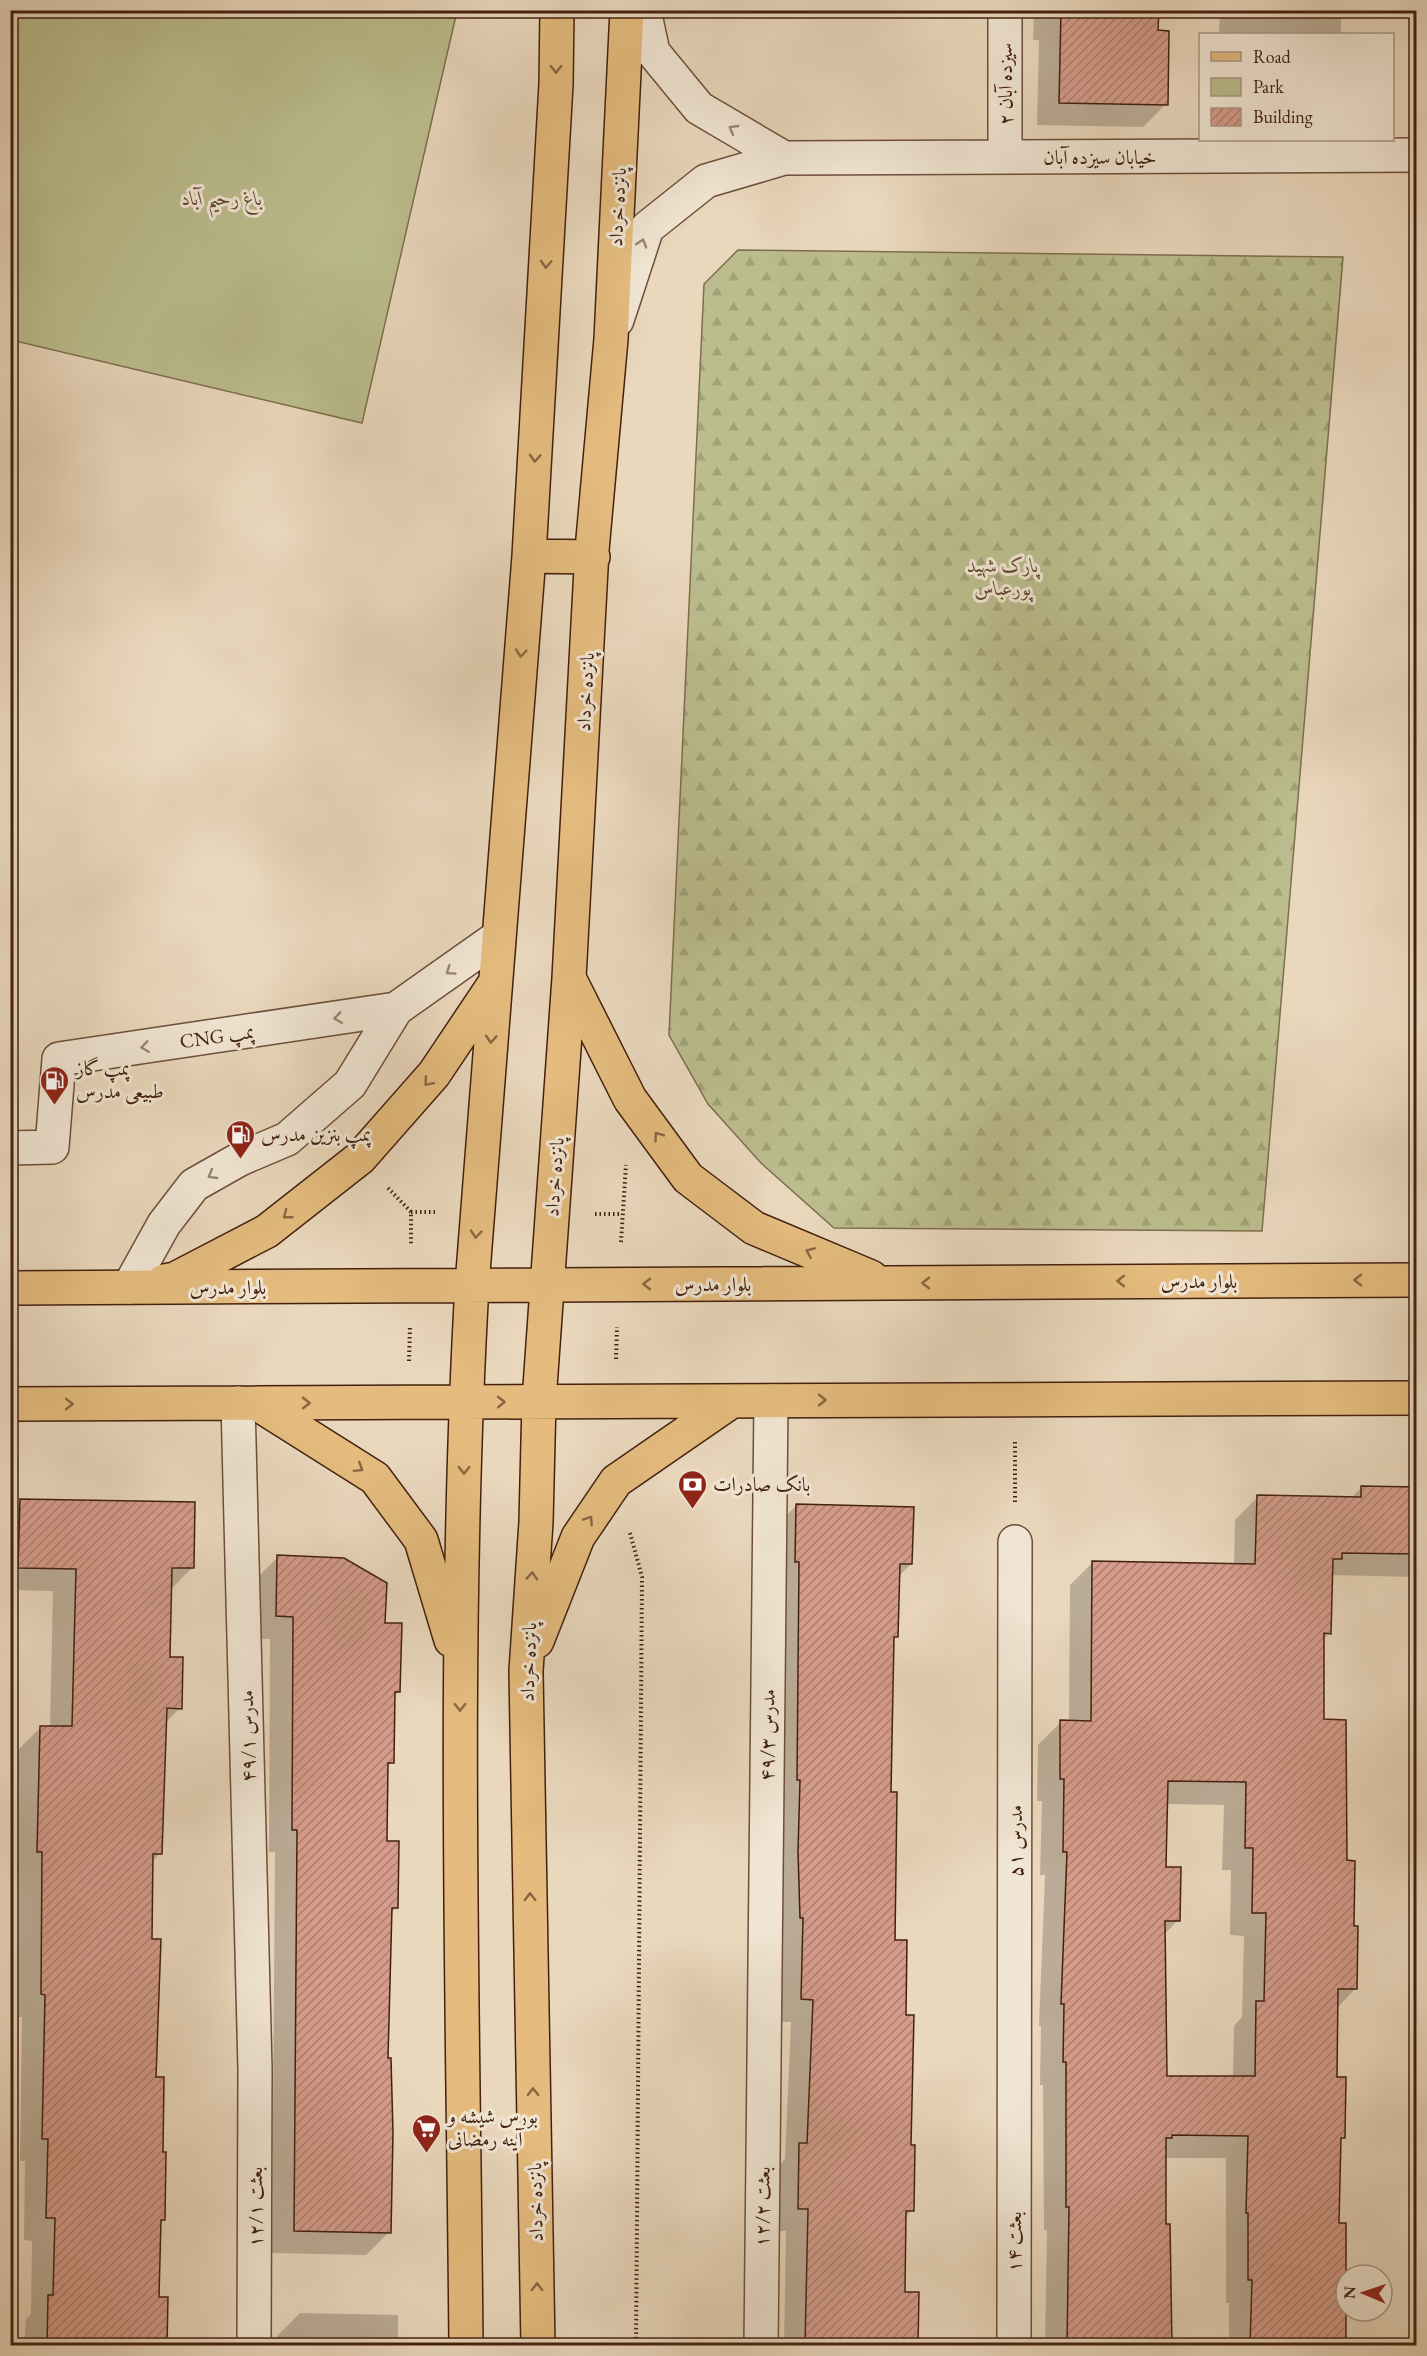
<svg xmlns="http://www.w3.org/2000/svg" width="1427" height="2356" font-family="'EB Garamond',Amiri,serif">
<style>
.green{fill:#bbbd8e;stroke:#7f6e4f;stroke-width:1.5}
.forest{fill:url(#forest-firs);stroke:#7f6e4f;stroke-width:1.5}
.shadow{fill:#0003;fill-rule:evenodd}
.building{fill:url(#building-hatch);stroke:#432010;stroke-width:1.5;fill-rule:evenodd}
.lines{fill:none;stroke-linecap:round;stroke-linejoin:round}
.minor-casing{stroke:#6d4e3b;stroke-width:36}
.major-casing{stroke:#432010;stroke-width:36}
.path{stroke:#432010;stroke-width:4;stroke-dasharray:1.5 3;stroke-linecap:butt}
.minor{stroke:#f1e6d4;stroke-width:33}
.major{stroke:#e5bc7e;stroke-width:33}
.oneway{stroke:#8c6642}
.oneway2{stroke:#9a8372}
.labels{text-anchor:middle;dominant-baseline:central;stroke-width:6;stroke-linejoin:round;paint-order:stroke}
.street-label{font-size:20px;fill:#432010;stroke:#f1e6d4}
.park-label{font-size:20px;font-style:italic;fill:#614730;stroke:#f1e6d4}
.poi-label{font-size:20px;fill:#432010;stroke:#f1e6d4;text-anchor:start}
</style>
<defs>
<pattern id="forest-firs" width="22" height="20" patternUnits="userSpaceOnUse" patternTransform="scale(1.5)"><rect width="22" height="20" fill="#bbbd8e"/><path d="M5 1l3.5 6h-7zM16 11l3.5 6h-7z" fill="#a2a279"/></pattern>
<pattern id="building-hatch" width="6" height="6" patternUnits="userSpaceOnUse" patternTransform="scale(1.5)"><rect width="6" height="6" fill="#d59c8b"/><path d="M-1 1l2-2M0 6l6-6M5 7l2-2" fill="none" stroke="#ae7f70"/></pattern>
</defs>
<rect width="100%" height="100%" fill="#ead8bd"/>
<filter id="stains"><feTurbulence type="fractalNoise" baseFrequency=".00333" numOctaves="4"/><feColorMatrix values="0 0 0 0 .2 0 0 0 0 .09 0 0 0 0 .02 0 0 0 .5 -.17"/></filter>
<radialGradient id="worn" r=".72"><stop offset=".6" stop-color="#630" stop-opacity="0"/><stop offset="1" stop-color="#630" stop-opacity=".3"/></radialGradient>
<!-- green -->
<path class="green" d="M11 10 457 11 362 423 11 340Z"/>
<!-- forest -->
<path class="forest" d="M738 250 1343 257 1262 1231 834 1228 761 1163 708 1104 669 1035 704 284Z"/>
<!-- shadow -->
<path class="shadow" d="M1034 10H1157V32L1166 104 1143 127 1037 125 1039 40H1033Z
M1220 10H1341V34H1219Z
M1362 1487 1416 1488V1577L1331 1575 1330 1633 1323 1640 1322 1721 1346 1862 1355 1989 1337 2008 1335 2078 1344 2137 1340 2141 1338 2224 1346 2293 1345 2346H1229V2303H1226V2158H1165L1164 2225 1168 2303H1172L1171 2346H1045L1047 2230H1044L1043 2085H1040L1041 2026H1039L1045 1875H1040L1042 1801H1037L1038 1745 1061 1722H1069L1070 1585 1093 1562 1234 1565 1235 1520 1258 1497 1351 1498ZM1166 1804 1224 1805 1222 1870H1231L1230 1935 1244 1936 1242 2017 1234 2026 1233 2077H1165L1164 1935 1178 1920 1165 1869Z
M21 1501 192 1568 170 1590 169 1658 180 1708 165 1723 160 1853 152 1862 150 1941 155 2079 162 2153 164 2220 159 2225 157 2298 165 2346H24L26 2319 31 2314 32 2241 24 2240 25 2161H20L22 2017H19V1874H15L18 1750 41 1727 50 1728 53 1591 10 1590V1511Z
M796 1506 911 1564 898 1577 897 1636 892 1640 890 1794 893 1941 904 2016 912 2210 905 2218 903 2294 917 2346H784L786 2231H776L777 2167 785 2159 791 2022H778L773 1529Z
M278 1557 383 1625 399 1691 394 1696 392 1762 386 1768V1843L397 1907 390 1914 387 2060 389 2232 366 2255 272 2253 275 1852H269L270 1639H254L255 1580Z
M300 2313 398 2315V2346H277V2336Z"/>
<!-- building -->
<path class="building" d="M1061 10H1159L1158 30 1169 31 1168 105 1059 103Z
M1361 1486 1416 1487V1554L1342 1553V1559H1333L1331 1634 1324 1633V1719L1346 1720 1347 1860 1355 1861 1354 1926H1358L1357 1989H1338L1337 2077H1346L1345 2138H1341L1339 2223H1346V2346H1250L1252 2280H1248V2213H1246L1248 2136 1172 2135V2138H1166V2224H1170L1172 2346H1067L1069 2207H1066V2062H1063L1064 2004H1061L1067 1852H1063L1064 1779H1060V1720L1091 1721 1092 1561 1255 1564 1257 1495 1361 1497ZM1168 1781 1246 1782 1245 1848H1253L1252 1913H1266L1264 2001H1256L1255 2076H1167L1165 1921H1180L1181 1867H1166Z
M20 1499 195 1502 194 1568H172L170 1657H183L182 1709 167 1708 162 1854H153L152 1939H161L156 2077H164L163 2152H166L165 2220H161L159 2297H168L167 2346H47L48 2295H53L55 2218H46L48 2139H42L45 1995 41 1994 42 1852H37L40 1726H72L76 1569 18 1568Z
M796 1504 914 1507 912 1564H900L898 1637H894L891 1792H897L895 1940H907L906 2015H914L911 2145H915L914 2211H906L905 2292H919L918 2346H805L808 2209H798L799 2143H807L813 2000 801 1999 803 1918H800L798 1852 800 1780H797L799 1562H795Z
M277 1555 344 1558 387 1583 385 1623H402L400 1692H395L394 1763H388L387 1841H399L398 1908H392L388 2058H391L393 2133 391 2233 294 2231 297 1830H292L293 1617 276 1616Z"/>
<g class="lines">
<defs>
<path id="minor" d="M644 10 653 52 699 108 784 158
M1005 157V10
M617 320 647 228 706 181 784 158 1416 155
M10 1148 52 1147 59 1059 396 1009
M129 1287 164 1224 194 1185 240 1159 287 1139 350 1084 396 1009 498 937
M238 1403 255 2069 254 2346
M761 2346 771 1401
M1014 2346 1015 1542"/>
<path id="major" d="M529 556 593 557
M569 978 630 1099 688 1178 754 1228 871 1277
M164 1281 175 1279 267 1231 360 1158 434 1074 495 983
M10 1288 1416 1280
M256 1403 375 1478 421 1540 451 1640
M10 1404 1416 1398
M537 1641 578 1537 616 1481 732 1401
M466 2346C463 1992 452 1638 472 1285L529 556 556 84 557 10
M538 2346 526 1671 536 1522 539 1401 569 978 592 550 611 339 627 10"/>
</defs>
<!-- minor casing -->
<use href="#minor" class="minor-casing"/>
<!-- major casing -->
<use href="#major" class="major-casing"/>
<!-- path -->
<path class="path" d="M388 1188 411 1212V1244
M411 1212H437
M595 1214H622
M621 1242 626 1165
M616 1359 617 1327
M409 1361 410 1326
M1015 1502V1441
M630 1533 642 1577 636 2346"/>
<!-- minor -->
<use href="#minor" class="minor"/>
<!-- major -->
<use href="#major" class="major"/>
</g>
<!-- one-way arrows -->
<defs><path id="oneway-chevron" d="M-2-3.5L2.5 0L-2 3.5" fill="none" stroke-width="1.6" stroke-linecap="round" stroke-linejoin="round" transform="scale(1.5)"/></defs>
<g class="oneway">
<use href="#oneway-chevron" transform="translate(556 69) rotate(91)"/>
<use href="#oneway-chevron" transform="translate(546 264) rotate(93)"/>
<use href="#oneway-chevron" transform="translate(535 458) rotate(93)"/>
<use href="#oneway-chevron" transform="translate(521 653) rotate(95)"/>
<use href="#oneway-chevron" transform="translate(491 1039) rotate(94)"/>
<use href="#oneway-chevron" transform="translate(428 1082) rotate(131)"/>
<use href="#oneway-chevron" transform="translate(658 1136) rotate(-126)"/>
<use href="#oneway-chevron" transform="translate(287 1215) rotate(142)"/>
<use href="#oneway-chevron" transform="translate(476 1234) rotate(95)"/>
<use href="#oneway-chevron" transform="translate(810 1252) rotate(-157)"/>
<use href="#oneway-chevron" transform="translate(1358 1280) rotate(180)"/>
<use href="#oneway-chevron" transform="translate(1121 1281) rotate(180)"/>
<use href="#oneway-chevron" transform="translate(926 1283) rotate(180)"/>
<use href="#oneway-chevron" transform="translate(647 1284) rotate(180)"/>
<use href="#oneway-chevron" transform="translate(822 1400)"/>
<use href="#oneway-chevron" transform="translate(501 1402) rotate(-1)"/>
<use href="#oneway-chevron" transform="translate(306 1403)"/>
<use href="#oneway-chevron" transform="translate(69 1404)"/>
<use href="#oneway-chevron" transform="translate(359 1468) rotate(32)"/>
<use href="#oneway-chevron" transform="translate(464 1470) rotate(91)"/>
<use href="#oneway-chevron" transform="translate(589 1520) rotate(-56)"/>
<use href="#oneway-chevron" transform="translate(532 1576) rotate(-86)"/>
<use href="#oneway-chevron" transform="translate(460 1707) rotate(89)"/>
<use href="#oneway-chevron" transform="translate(530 1897) rotate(-91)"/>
<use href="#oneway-chevron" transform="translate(533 2092) rotate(-91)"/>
<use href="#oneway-chevron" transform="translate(537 2287) rotate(-91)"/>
</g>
<g class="oneway2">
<use href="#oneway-chevron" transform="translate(733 129) rotate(-150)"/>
<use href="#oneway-chevron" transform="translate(642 243) rotate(-72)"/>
<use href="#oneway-chevron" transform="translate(450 971) rotate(145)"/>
<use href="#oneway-chevron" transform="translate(338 1018) rotate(172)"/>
<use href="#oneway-chevron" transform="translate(145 1047) rotate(172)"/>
<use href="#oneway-chevron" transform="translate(212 1175) rotate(150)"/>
</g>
<!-- icons -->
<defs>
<symbol id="fuel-pin" viewBox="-11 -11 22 30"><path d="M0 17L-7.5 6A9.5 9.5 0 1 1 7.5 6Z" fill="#8f2418" stroke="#f1e6d4"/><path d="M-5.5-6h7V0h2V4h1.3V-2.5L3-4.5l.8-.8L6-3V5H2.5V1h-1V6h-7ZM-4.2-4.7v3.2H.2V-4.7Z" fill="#fff"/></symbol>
<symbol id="bank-pin" viewBox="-11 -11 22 30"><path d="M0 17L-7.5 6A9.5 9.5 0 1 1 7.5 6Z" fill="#8f2418" stroke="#f1e6d4"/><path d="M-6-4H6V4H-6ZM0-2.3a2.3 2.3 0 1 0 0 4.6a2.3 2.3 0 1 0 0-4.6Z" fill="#fff"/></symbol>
<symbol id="supermarket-pin" viewBox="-11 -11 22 30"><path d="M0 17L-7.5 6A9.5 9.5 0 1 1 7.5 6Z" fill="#8f2418" stroke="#f1e6d4"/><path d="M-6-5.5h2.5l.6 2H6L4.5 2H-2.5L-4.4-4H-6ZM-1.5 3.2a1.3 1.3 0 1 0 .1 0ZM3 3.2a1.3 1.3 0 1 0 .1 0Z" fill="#fff"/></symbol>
</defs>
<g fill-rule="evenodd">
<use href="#fuel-pin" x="38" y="1064" width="33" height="45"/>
<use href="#fuel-pin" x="224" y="1118" width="33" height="45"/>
<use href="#bank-pin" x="676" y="1468" width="33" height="45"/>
<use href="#supermarket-pin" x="410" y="2112" width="33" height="45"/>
</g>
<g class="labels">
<!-- street labels -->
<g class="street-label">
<text transform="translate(1005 84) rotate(-90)">سیزده آبان ۲</text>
<text x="1100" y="157">خیابان سیزده آبان</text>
<text transform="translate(617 207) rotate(-87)">پانزده خرداد</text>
<text transform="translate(585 692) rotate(-87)">پانزده خرداد</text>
<text transform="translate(217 1036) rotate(-8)">CNG پمپ</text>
<text transform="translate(554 1177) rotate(-86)">پانزده خرداد</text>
<text x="1199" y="1281">بلوار مدرس</text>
<text x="713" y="1284">بلوار مدرس</text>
<text x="228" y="1287">بلوار مدرس</text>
<text transform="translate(528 1662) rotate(-88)">پانزده خرداد</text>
<text transform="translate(767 1735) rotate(-89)">مدرس ۴۹/۳</text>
<text transform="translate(247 1736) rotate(-91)">مدرس ۴۹/۱</text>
<text transform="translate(1015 1841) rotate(-90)">مدرس ۵۱</text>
<text transform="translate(535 2202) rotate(-91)">پانزده خرداد</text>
<text transform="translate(255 2207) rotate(-90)">بعثت ۱۲/۱</text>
<text transform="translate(762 2207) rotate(-89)">بعثت ۱۲/۲</text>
<text transform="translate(1014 2242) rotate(-90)">بعثت ۱۴</text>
</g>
<!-- park labels -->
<g class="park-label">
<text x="222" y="198">باغ رحیم آباد</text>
<text x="1003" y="565">پارک شهید<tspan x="1003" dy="23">پورعباس</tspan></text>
</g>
<!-- poi labels -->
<g class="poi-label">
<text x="76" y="1068">پمپ گاز<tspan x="76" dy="23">طبیعی مدرس</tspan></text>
<text x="261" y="1134">پمپ بنزین مدرس</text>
<text x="713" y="1484">بانک صادرات</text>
<text x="448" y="2116">بورس شیشه و<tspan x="448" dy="23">آینه رمضانی</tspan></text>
</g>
</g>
<!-- margin -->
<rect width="1427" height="2356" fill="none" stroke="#ead8bd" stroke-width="36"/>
<rect x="12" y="12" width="1403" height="2332" fill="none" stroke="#432010" stroke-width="3"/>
<rect x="18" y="18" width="1391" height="2320" fill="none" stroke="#432010" stroke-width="1.5"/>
<!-- legend -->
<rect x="1199" y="33" width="195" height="108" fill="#f1e6d4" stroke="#ab9786" stroke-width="1.5"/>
<rect x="1211" y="52" width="30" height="9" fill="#e5bc7e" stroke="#ab9786" stroke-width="1.5"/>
<text x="1253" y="63" font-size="18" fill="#432010">Road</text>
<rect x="1211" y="78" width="30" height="18" fill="#bbbd8e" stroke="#ab9786" stroke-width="1.5"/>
<text x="1253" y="93" font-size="18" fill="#432010">Park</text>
<rect x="1211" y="108" width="30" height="18" fill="url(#building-hatch)" stroke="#ab9786" stroke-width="1.5"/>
<text x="1253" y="123" font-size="18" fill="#432010">Building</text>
<!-- north arrow -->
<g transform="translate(1364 2293) rotate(272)"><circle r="28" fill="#f1e6d4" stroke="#ab9786" stroke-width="1.5"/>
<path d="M0-4.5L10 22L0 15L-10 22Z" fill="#8f2418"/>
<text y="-9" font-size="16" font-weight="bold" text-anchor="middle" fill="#432010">N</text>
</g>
<rect width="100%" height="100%" filter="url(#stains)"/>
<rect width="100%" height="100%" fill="url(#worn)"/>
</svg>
